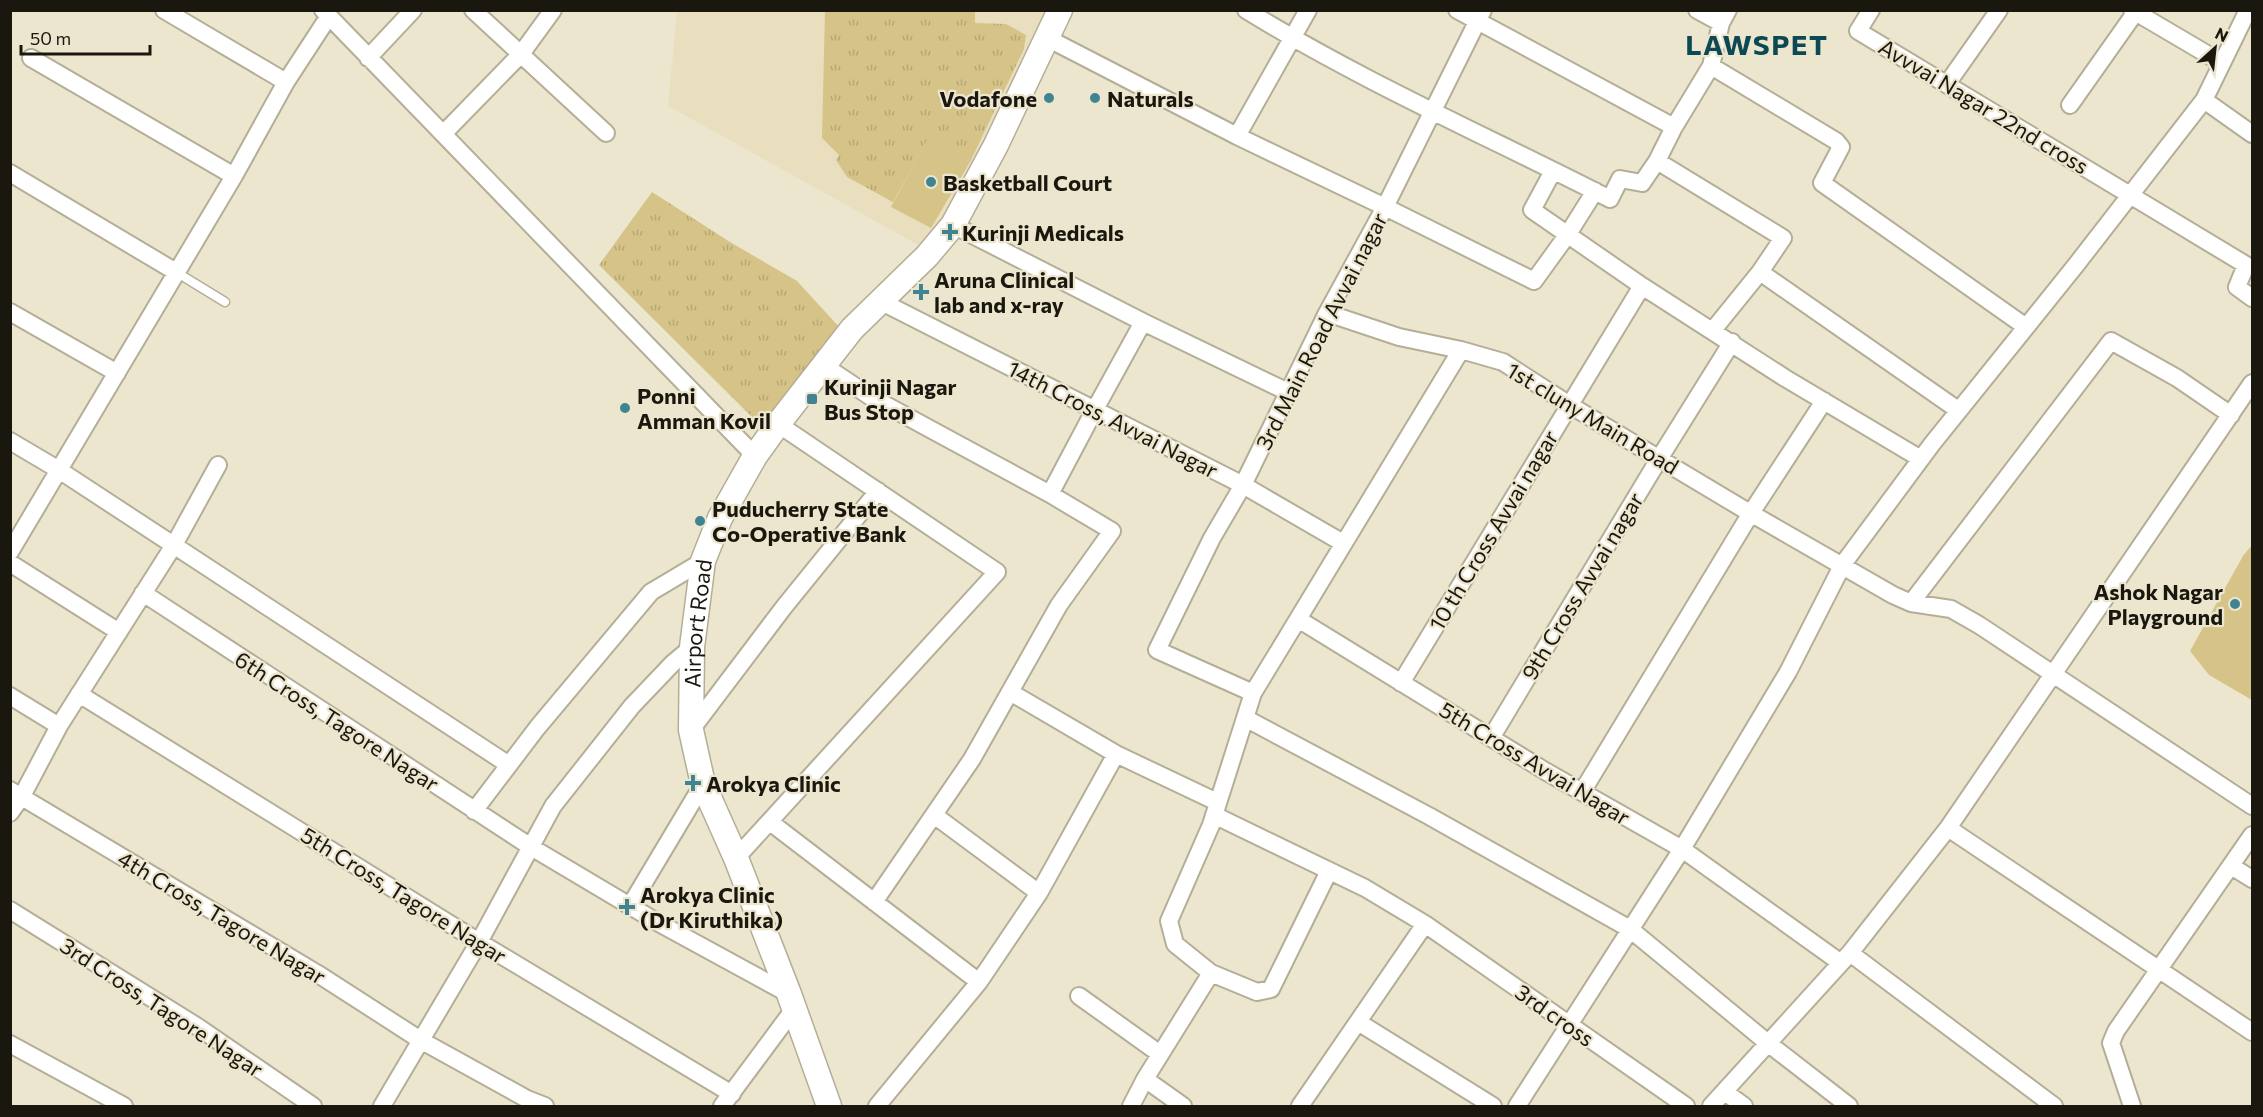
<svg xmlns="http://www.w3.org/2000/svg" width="2263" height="1117" font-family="Commissioner,sans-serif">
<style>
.built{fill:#e9dfbf}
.grass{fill:url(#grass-tufts)}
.pitch{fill:#d6c388}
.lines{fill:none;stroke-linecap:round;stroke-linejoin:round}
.lane-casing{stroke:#b5ae97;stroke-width:11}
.street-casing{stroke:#b5ae97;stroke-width:20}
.secondary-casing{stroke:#b5ae97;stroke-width:27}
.lane{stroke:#fff;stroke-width:8}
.street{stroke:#fff;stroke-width:16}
.secondary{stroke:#fff;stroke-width:24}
.poi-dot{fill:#408492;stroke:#ede6ce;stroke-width:2}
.labels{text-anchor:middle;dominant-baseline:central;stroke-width:4.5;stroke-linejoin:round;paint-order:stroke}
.poi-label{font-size:22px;font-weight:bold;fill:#1a170f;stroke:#ede6ce;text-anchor:start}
.street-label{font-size:22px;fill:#1a170f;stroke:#ede6ce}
.district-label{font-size:28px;font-weight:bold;letter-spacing:1.5px;fill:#0d4954;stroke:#ede6ce}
</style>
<defs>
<pattern id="grass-tufts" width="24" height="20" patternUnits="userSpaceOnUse" patternTransform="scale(1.5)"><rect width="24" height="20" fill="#d6c388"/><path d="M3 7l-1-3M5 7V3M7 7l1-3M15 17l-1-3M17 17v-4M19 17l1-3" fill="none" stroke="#b7a774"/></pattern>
</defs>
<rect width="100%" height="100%" fill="#ede6ce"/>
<!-- built -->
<path class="built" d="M677 11H1050L1017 88 929 251 668 106Z"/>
<!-- grass -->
<path class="grass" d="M825 11H975V23L1006 24 1026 35 1024 49 970 162 928 139 893 202 847 177 836 160 839 155 822 138Z
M652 192 730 242 797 281 841 329 767 432 599 265Z"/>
<!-- pitch -->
<path class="pitch" d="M928 138 970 162 931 228 891 207Z
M2252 545V700L2209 675 2190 651 2243 556Z"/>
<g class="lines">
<defs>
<path id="lane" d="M176 272 225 302"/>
<path id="street" d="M164 10 286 82
M323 10 755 456
M473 10 606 133
M1246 10C1363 82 1489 137 1610 199L1620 179 1642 183 1657 161 1783 238 1760 272
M1457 10 1674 127 1657 161
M1697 10 1721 23
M1728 10 1721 23 1711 66 1836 141 1841 147 1822 183 2026 327
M1871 10 1858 31 2246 265 2237 287 2252 298
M2132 10 2222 63
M1047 38 1237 136 1385 207 1534 281 1568 234 1595 191
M31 58 234 176
M368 58 413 10
M1947 84 1999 10
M2204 100 2252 134
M2070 105 2135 13
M1674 127 1711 66
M443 134 521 54 553 10
M1237 136 1308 10
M1553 171 1532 210 1642 286 1785 378 1921 459
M10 173 176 272
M953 225 1143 322 1288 392
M880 301 1243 485 1343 543
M10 312 117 373
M1327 313 1399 337 1461 350 1503 362 1568 404 1745 510 1893 595 1911 603 1951 609 1979 625 2252 806
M1713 330 1760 272 1958 410
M1461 350 1298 619 1545 771 1682 849 1841 963
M823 365 871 397 1050 494 1112 531 1059 605 972 759 874 902
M10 441 59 470 509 765
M1050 494 1094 411 1143 322
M10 552 234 176 286 82 329 16
M10 563 119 632
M143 593 531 847 657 922 789 994
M1911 603 2111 341 2177 378 2231 415
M1298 619 1253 693 1211 825 1169 921 1175 944 1211 973 1257 992 1271 989 1329 871
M1401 683 1642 286
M1010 692 1116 754 1217 802
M1253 693 1157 650 1212 538 1243 485 1327 313 1385 207 1483 10
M79 694 479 942 732 1094
M10 696 59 726
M1245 718 1429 816 1630 929 1769 1044 1849 1106
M691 730 784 607 878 491
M1491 738 1659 459 1732 342
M10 790 318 974 422 1041 527 1099 545 1106
M1582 792 1751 513 1824 401
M474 811 537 728 651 592 703 561
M10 813 22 796 59 726 174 545 218 465
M934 815 1039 893
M1214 815 1365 888 1425 924 1686 1106
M770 822 979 982
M1948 828 2252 1032
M736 858 997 572 778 424
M2231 866 2252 879
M630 906 703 784
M10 910 198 1027 313 1106
M1850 953 2054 1106
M1079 996 1160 1054
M1358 1022 1493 1106
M10 1044 124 1106
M1145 1079 1183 1106
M1725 1092 1744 1106
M382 1106 479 942 553 806 632 706 673 663 692 647
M722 1106 794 1009
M877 1106 979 982 1039 893 1116 754
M1131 1106 1145 1079 1211 973
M1300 1106 1425 924
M1517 1106 1682 849 1788 672 1843 564 1932 444 2076 265 2204 100 2248 10
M1711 1106 1850 953 1948 828 2252 383
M2132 1106 2111 1043 2116 1031 2252 835"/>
<g id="secondary">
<path id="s1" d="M829 1106 789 994 736 858 703 784 691 730 692 647 703 561 720 518 755 456 778 424 852 329 927 256 953 225 996 145 1060 10"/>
</g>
</defs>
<!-- lane casing -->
<use href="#lane" class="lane-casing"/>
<!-- street casing -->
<use href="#street" class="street-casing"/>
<!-- secondary casing -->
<use href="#secondary" class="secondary-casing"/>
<!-- lane -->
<use href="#lane" class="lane"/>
<!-- street -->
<use href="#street" class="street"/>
<!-- secondary -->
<use href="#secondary" class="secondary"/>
</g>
<!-- markers -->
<g class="poi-dot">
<circle cx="1049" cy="98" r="6"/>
<circle cx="1095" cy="98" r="6"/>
<circle cx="931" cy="182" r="6"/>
<path d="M947 223h6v6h6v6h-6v6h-6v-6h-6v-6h6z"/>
<path d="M918 283h6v6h6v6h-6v6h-6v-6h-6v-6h6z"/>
<rect x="806" y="393" width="12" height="12" rx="3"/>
<circle cx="625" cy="408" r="6"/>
<circle cx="700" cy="521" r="6"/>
<circle cx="2235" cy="604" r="6"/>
<path d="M690 774h6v6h6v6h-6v6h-6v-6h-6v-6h6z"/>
<path d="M624 898h6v6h6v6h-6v6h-6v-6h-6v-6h6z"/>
</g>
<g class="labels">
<!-- poi labels -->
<g class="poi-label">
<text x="1037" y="98" text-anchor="end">Vodafone</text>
<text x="1107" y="98">Naturals</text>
<text x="943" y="182">Basketball Court</text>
<text x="962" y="232">Kurinji Medicals</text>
<text x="934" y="279">Aruna Clinical<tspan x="934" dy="25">lab and x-ray</tspan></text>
<text x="824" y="386">Kurinji Nagar<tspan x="824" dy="25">Bus Stop</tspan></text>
<text x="637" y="395">Ponni<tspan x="637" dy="25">Amman Kovil</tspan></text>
<text x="712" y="508">Puducherry State<tspan x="712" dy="25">Co-Operative Bank</tspan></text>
<text x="2223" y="591" text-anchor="end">Ashok Nagar<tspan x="2223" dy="25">Playground</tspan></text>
<text x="706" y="783">Arokya Clinic</text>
<text x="640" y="894">Arokya Clinic<tspan x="640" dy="25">(Dr Kiruthika)</tspan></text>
</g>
<!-- street labels -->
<g class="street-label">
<text transform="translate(1984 106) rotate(31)">Avvvai Nagar 22nd cross</text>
<text transform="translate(1321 331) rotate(-63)">3rd Main Road Avvai nagar</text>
<text transform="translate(1593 418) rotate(31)">1st cluny Main Road</text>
<text transform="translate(1113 419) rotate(27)">14th Cross, Avvai Nagar</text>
<text transform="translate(1493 530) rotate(-59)">10 th Cross Avvai nagar</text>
<text transform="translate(1582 586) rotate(-59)">9th Cross Avvai nagar</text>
<text stroke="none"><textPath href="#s1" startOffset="508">Airport Road</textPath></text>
<text transform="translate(337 721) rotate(33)">6th Cross, Tagore Nagar</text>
<text transform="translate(1535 763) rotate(31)">5th Cross Avvai Nagar</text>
<text transform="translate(404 895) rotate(32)">5th Cross, Tagore Nagar</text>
<text transform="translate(222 917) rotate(31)">4th Cross, Tagore Nagar</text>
<text transform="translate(162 1007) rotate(33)">3rd Cross, Tagore Nagar</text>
<text transform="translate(1555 1015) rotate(35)">3rd cross</text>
</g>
<!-- district labels -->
<g class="district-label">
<text x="1757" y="44">LAWSPET</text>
</g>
</g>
<!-- border -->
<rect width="2263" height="1117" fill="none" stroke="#1a170f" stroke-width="24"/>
<!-- north arrow -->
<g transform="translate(2215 48) rotate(27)" stroke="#ede6ce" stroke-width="4.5" paint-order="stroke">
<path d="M0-4.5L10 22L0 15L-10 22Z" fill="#1a170f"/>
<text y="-9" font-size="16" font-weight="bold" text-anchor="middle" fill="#1a170f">N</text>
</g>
<!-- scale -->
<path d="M21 45v9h129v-9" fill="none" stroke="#1a170f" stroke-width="3"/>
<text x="30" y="45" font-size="18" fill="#1a170f" stroke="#ede6ce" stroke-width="4.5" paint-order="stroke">50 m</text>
</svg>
